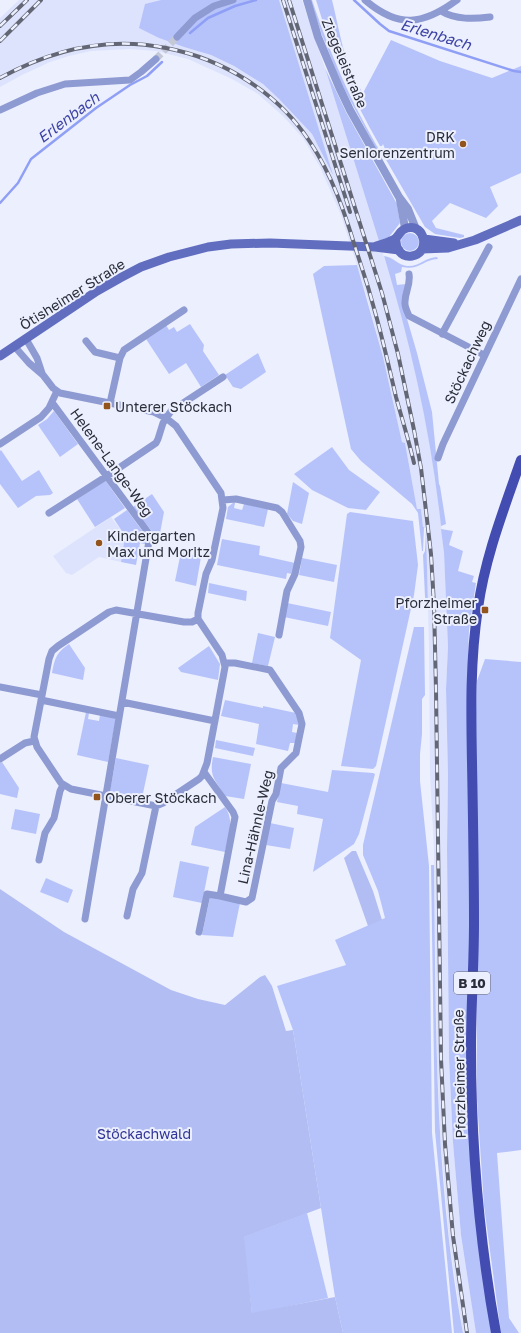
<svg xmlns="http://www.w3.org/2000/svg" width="521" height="1333" font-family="'Golos Text',sans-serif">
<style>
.built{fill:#dde3fc}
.green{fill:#b6c3fb}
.forest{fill:#b2bef3}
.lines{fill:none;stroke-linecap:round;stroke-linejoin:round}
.stream{stroke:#8f9ff5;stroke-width:2.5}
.minor-tunnel{stroke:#c5c8d6;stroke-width:7;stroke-dasharray:7 3.5;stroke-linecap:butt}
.minor{stroke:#8e9ad2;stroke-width:7}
.tertiary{stroke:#8e9ad2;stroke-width:8}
.secondary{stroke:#616ec0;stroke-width:9}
.primary{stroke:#434cb1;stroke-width:10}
.rail-casing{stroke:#636674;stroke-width:4}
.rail{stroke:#eceffd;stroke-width:2.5;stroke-dasharray:8;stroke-linecap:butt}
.poi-dot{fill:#93531c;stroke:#eceffd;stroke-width:1.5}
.labels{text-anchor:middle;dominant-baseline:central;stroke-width:4;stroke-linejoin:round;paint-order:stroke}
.shield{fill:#eceffd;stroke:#646774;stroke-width:1}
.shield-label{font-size:13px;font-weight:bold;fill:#2a2d3a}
.street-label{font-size:14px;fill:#2a2d3a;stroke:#eceffd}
.poi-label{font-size:14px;fill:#2a2d3a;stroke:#eceffd;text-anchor:start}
.park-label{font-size:14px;fill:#313496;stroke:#eceffd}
.water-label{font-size:15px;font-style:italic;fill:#3c43a5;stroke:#eceffd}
</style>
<rect width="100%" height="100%" fill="#eceffd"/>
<!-- built -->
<path class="built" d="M19 0H161L145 5 159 38 184 47 211 55 234 66 263 84 279 99 312 134 331 171 279 0H302L325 68 394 289 411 351 427 428 439 504 444 553 448 647 446 689 448 775 447 849 449 1058 453 1143 461 1235 476 1333H463L462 1327 449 1237 441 1144 437 1059 434 849 430 775 429 648 426 528H423L421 509H417L405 443 402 442 383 357 367 297 341 215 320 167 303 138 282 115 258 94 232 79 188 59 156 51 129 49 91 51 69 56 50 62 22 75 0 87V18Z
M111 517 125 536 121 562 99 557 72 575 66 573 53 556Z"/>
<!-- green -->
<path class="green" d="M161 0H279L333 175 312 134 279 99 263 84 234 66 211 55 184 47 159 38 139 28 145 4Z
M310 0H312C331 56 351 102 381 153L380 156 342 85 322 35Z
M316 0H332C340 32 344 66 363 93L391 40 440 61 492 78 521 66V173L490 187 498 206 486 218 450 203 432 221 436 228 464 235V237L460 238 435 234 425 227 385 158 384 150 385 149 383 144 382 146H380C353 99 331 51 316 0Z
M325 68 346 112 397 204 400 223 389 237 379 241Z
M401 242a9 9 0 1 1 18 0a9 9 0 1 1-18 0Z
M384 256C393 257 398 265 407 266 419 267 426 257 437 257L438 259C424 259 419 271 402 267L401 272 395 274 397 285 406 284 403 305 417 353 432 412 439 484 440 486 446 524 441 526C431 434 411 344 384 256Z
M357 265 383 357 402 442 405 443 417 509H421L423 527H424L423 551H422L418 513 412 504 361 461 351 449 313 274 324 266Z
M190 324 204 345 203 351 219 375 201 387 186 363 169 374 146 339 166 325 169 330 174 327 177 332Z
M258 353 266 372 241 389 233 387 225 375Z
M54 411 78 444 60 457 38 425 47 419Z
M332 447 349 470 380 492 366 510 348 508 312 490 294 474Z
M1 450 22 481 39 470 53 493 50 495 36 496 18 508 0 484V451Z
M105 480 125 508 95 527 77 499Z
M293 482 309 493 302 524 293 521 287 514Z
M152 494 164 512 158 544 152 543 154 534 133 507Z
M234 502 235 503 234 508 242 510 244 504 268 509 264 527 226 519 228 507Z
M127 510 146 536 145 544 140 543 136 565 121 562 125 536 114 519Z
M350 512 413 521 418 565 414 595 376 766 373 769 341 766 361 660 330 638 347 514Z
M441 529 453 531 449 545 463 551 458 571 474 576 472 582 476 583 469 630 467 681 470 926 466 1043 467 1099 491 1333H476L461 1235 453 1143 449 1058 447 849 448 775 446 689 448 647 444 553Z
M426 530 428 605 425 597 423 555 425 551Z
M222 539 260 546 259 555 295 563 292 574 287 573 286 579 217 565Z
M181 552 201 557 196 586 175 581Z
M302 558 337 565 334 582 299 575Z
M209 583 247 591 246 601 208 593Z
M287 603 331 612 328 626 284 617Z
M414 627H424L425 695 422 699V734L420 754V781L429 866 432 1133 452 1333H343L335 1297 293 1030 277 986 346 965 335 940 385 918 378 891 363 855V845Z
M258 633 275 637 268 666 252 663Z
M69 644 85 668 83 680 52 673C55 658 56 653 69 644Z
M209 646 220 664 218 680 181 672 178 668Z
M485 659 521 662V1150L497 1153 509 1318 519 1333H501L484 1206 477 1100 476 710 477 681Z
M225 700 263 708V706L296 713 299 725 293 724 292 732 297 733 295 743H290L288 751 256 744 259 724 221 716Z
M86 712 89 713 88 719 99 721 100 715 116 718 108 762 77 755Z
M216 740 255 748 253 756 215 748Z
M213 757 251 764 244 799 225 796C215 779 209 777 213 757Z
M116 758 149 765 142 798 110 791Z
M2 762 19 788 17 798 0 794V763Z
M332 770 373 773 375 774 359 834 354 844 313 872 323 819 297 814 298 806 277 802 281 783 328 792Z
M225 807C235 821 228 836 225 852L191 845 195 827Z
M15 809 40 814 36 834 11 829Z
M270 823 294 828 290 849 266 845Z
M180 861 209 867 202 903 173 897Z
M431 865H434C436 1021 434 1179 463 1333H454L435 1131Z
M46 878 73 890 68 903 40 892Z
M210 897 240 903 233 937 202 935Z
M307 1213 328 1298 252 1314 243 1237Z"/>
<!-- forest -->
<path class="forest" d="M352 851H356L373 891 382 920 368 926 344 858Z
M0 889 64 932 171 990 198 999 225 1005 260 977 265 975 272 986 286 1031 293 1030 321 1208 244 1237 252 1313 335 1297 343 1333H0Z"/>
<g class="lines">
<!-- stream -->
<path class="stream" d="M354 0 380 24 389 31 514 71 521 72
M190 33 208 18 235 6 256 0
M0 203 18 183 31 159 96 108 130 85 147 76 162 62"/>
<!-- minor-tunnel -->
<path class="minor-tunnel" d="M156 59 177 37"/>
<!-- minor -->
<path class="minor" d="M365 0C399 29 423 25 457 0
M441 11C456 20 474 19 490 17
M177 37 195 18 214 6 233 0
M0 110 37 93 65 84 130 80 141 72 156 59
M409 274C411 286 404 293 405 304 405 308 408 313 409 316L484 355
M442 334 489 247
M26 339 37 358 42 373
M86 341 95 352 120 358
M15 347 29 363 43 375 53 388 60 393 154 412 166 418 176 426 221 493 223 508 212 560 206 574 198 613V619L222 655 225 667 207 763 202 776 199 779 163 803 156 806 71 789 61 783 37 747 34 737 49 659 52 651 58 646 109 612 116 610 184 622H192L198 619
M110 403 120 358 124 350 184 310
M52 404 54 405 150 535 85 919
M0 444 41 417 49 408 57 391
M438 458 443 444 521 279
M223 500 236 499 277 508 282 512 300 541 301 547 295 574 287 591 279 635
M49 513 107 476 156 443 158 439 163 423 171 411 223 377
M0 687 42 695
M41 700 119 716
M122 702 215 721
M0 759 25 743 34 741
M204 772 233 812 235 817 220 896 246 902 252 898 272 801 276 794 281 768 296 753 302 724 299 713 270 670 235 663H225
M39 860 45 833 54 818 60 791 63 785
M127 916 133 889 142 873 156 806
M199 932 207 894 220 896"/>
<!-- tertiary -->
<path class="tertiary" d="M307 0 318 37 339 87 350 110 399 197 408 209 416 229
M400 200 405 228"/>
<!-- secondary -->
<path class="secondary" d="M424 239 454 243
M376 246C380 245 393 241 396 238 400 234 400 230 407 228 425 223 431 253 412 256 401 258 395 248 396 238
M422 249 448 248 475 240 521 220
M0 356 97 291 120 278 141 267 169 257 208 247 231 244 270 243 375 247 399 250"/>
<!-- primary -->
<path class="primary" d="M496 1333C479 1239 471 1142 471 1047 471 1005 474 964 474 923 474 869 473 816 472 763 471 711 470 660 478 608 485 557 504 509 521 460"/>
<defs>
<path id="rail" d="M283 0 350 212
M289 0 382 293 398 354 414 430 421 468 431 554 434 605 436 690 441 1059 445 1144 453 1236 467 1333
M0 26 27 0
M0 41 41 0
M0 78C53 49 107 36 166 48 224 59 278 93 310 142 332 175 345 213 356 250 364 273 371 296 377 319 384 345 390 371 396 397 402 419 409 441 414 463"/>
</defs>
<!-- rail casing -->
<use href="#rail" class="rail-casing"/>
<!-- rail -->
<use href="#rail" class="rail"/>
</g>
<!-- markers -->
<g class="poi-dot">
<circle cx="463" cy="144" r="4"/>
<rect x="103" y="402" width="8" height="8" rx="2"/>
<circle cx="99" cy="543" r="4"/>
<rect x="481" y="606" width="8" height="8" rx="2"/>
<rect x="93" y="793" width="8" height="8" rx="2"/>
</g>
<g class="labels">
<!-- shield labels -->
<rect class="shield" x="454" y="972" width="36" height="22" rx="3"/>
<g class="shield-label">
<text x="472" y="983">B 10</text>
</g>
<!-- street labels -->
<g class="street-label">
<text transform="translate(345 63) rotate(67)">Ziegeleistraße</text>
<text transform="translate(72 294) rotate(-32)">Ötisheimer Straße</text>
<text transform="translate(467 362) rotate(-65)">Stöckachweg</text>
<text transform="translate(112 462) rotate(54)">Helene-Lange-Weg</text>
<text transform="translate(255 827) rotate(-77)">Lina-Hähnle-Weg</text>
<text transform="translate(459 1074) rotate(-91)">Pforzheimer Straße</text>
</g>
<!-- poi labels -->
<g class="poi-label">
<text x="455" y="136" text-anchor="end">DRK<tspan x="455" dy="16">Seniorenzentrum</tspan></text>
<text x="115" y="406">Unterer Stöckach</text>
<text x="107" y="535">Kindergarten<tspan x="107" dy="16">Max und Moritz</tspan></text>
<text x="477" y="602" text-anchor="end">Pforzheimer<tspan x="477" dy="16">Straße</tspan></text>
<text x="105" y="797">Oberer Stöckach</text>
</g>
<!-- park labels -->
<g class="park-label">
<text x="144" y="1133">Stöckachwald</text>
</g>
<!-- water labels -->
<g class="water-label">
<text transform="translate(436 34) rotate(17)">Erlenbach</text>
<text transform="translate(68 117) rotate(-37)">Erlenbach</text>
</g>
</g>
</svg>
